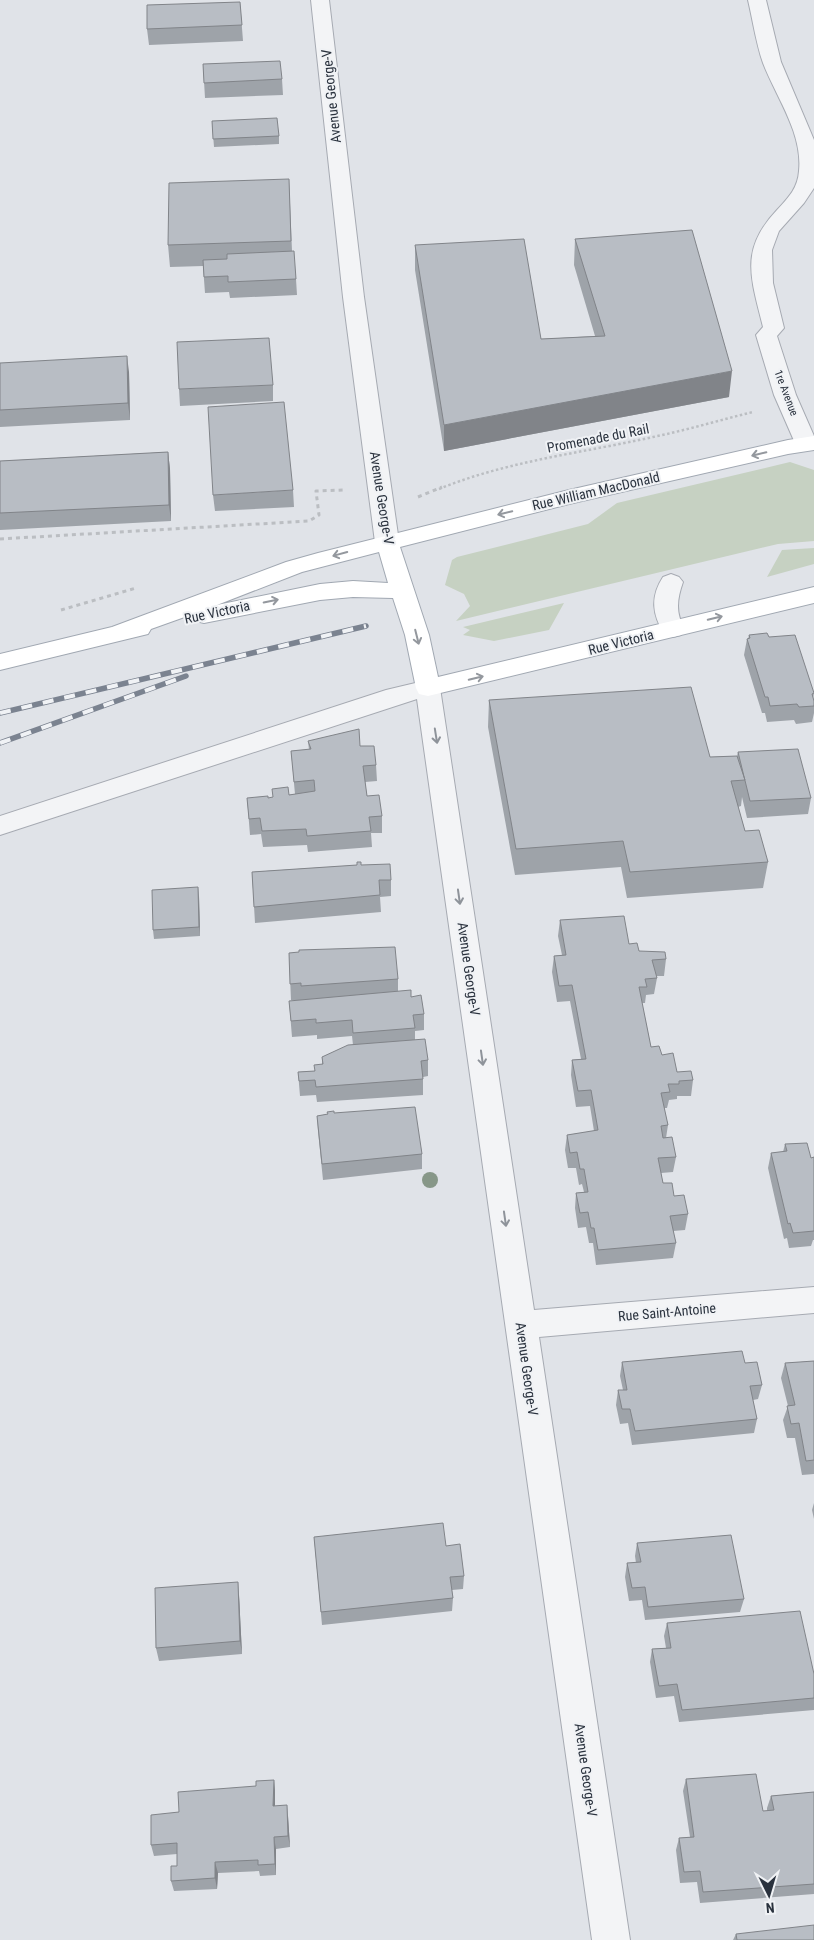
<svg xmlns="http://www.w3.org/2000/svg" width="814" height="1940" font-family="'Roboto Condensed',sans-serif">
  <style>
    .green { fill: #c6d1c2 }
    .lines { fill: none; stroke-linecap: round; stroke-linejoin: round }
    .minor-casing { stroke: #a6aab2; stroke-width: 2 }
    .major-casing { stroke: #a1a8b2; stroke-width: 2 }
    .path-far1 { stroke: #bbbec2; stroke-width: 2.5; stroke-dasharray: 2.5 2.5; stroke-linecap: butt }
    .path { stroke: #bbbec2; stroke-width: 3; stroke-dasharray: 4 4; stroke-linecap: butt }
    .minor { fill: #f3f4f6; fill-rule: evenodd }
    .major { fill: #fff; fill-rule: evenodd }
    .rail-casing { stroke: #7b8390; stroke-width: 5.5 }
    .rail { stroke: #f0f2f5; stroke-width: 4; stroke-dasharray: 11; stroke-linecap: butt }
    .tree { fill: #879788 }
    .wall { fill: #9ea3a9 }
    .shaded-wall { fill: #818489 }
    .building { fill: #b8bdc4; stroke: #818489 }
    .oneway { stroke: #94989e }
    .oneway2 { stroke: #8e939a }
    .labels { text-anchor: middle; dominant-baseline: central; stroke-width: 4; stroke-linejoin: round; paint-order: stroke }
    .far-street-label { font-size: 11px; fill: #2a323e; stroke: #f0f2f5 }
    .street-label { font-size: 14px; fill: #2a323e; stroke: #f0f2f5 }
  </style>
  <rect width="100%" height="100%" fill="#e0e3e8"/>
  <path class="green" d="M790,462L814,470V541L778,544L456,621L470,606L464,594L445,585L452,560L457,557L588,524L617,503Z
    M814,548V564L767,577L782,550Z
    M564,603L549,630L494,641L463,635L470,630L463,627Z"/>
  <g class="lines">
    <g class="minor-casing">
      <path id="minor" d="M311,0H329L364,297L399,542L395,547L387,549L379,547L375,542L343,297Z
        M748,0H766L781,62L814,140V188L804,203L779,231L772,250L773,283L784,328L777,336L796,395L814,436V447L806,450L798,448L795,443L774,395L756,335L763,327C751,278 739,250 777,210C788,198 798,188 799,171C803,133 776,97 763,63C756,43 753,21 748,0Z
        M671,574L679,577L683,582C677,599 675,613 685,629L681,635L673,637L665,635C652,615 650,597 663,577Z
        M428,680L437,682L440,688L534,1310L814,1287V1313L539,1337L630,1940H592L417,699L0,835V816L386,690Z"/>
    </g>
    <g class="major-casing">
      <path id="major" d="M814,436V450L788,454L569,504L400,547L429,635L438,677L814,587V603L428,696L419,694L416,688L405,635L393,598L353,597L320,600L204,623L196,621L193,614L151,629L148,634L0,670V654L112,627L286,562L318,553L569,490L788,440ZM379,552L388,583L353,581L320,584L217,605L302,572Z"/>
    </g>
    <path class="path-far1" d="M439,489C507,461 582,453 653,437C687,430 720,420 753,412"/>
    <path class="path" d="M418,497L442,487
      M0,539L309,521L319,515L316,491L343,490
      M61,610L136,588"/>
    <use href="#minor" class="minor"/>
    <use href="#major" class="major"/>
    <g class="rail-casing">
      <path id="rail" d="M0,713L366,626
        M0,743L186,676"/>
    </g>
    <use href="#rail" class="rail"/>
  </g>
  <circle class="tree" cx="430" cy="1180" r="8"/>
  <path class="wall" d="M240,2L243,41L149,45L147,29Z
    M203,64L282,79L283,95L205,98Z
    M212,121L279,136V144L214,147Z
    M289,179L292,251L296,279L297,295L230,298L229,292L205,293L203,266L170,267L168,245Z
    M575,239L729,397L444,451L415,270V245L541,339L595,336L574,265Z
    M0,363L129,372L130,420L0,427Z
    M273,385V401L180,406L179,389Z
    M168,452L170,469L171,521L0,530V461Z
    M293,490L294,507L215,511L213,495Z
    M749,635L769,637L814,693L813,699L814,701V713L812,722L796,724L794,720L767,722L765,713H762L744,655L747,639H748Z
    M489,700L710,757L737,756L738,752L811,798L808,814L747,818L742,797L741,806L738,807L745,831L768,862L763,888L627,898L621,867L515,875L488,727Z
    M308,741L360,746L376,765L377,781L365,782L367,796L382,816V833H371L372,847L308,852L307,845L263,847L261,834L250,835L247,798H268L295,794L291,751L309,750Z
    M361,865L391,880V896L380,897L381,912L255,923L252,872Z
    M199,896L200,936L154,939L153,930Z
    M560,920L629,944L639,951L666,959L664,976H656L657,978L654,994L646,995L645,1003H642L651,1047L662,1055L677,1072L693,1080L691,1096H677V1099L669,1100L667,1108H664L668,1125L666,1138L676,1157L673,1172L661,1173L663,1183L674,1196L688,1214L685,1230L673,1231L676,1243L673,1258L596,1265L593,1243H589L586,1227L578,1228L575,1208L576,1193L584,1192L582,1184L579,1185L576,1168H568L565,1150L567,1135L594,1131L590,1106L576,1107L571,1075L572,1060L581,1059L570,1001L557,1002L552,972L554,956L562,955L558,936Z
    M289,953L398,979V991L411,997L424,1014V1030L415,1031V1040L428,1060V1076L423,1077V1095L317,1102L316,1095L300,1096L298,1072L314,1071L322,1064V1057L353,1045L352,1036L317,1039V1035L292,1037L289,1001L302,1000H291Z
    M334,1113L422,1154V1169L323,1180L318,1131L317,1116Z
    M785,1144L811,1158L814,1157V1240H813L811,1246L789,1248L787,1238L784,1239L768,1168L771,1153L783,1152Z
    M814,1361V1474L802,1475L795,1438H787L783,1420L788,1406L781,1378L785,1363Z
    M622,1362L745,1363L762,1385L758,1399L753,1400L757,1419L754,1433L632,1445L628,1423L620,1424L616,1405L618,1390H623L620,1376Z
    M814,1503V1519L812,1510Z
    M314,1537L446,1546L464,1576L463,1589L452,1590L453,1598L452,1611L322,1625Z
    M637,1543L744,1599L740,1612L645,1620L642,1600L629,1601L625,1577L627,1563H636L635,1556Z
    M239,1595L242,1654L159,1661L156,1648Z
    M667,1623L814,1674V1710L679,1722L674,1696L656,1698L650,1662L652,1649L666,1648L664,1636Z
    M686,1779L763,1811H767V1808L771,1796L814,1792V1894L700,1903L697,1882L680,1883L676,1850L679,1838L690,1837L683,1791Z
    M274,1780L275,1791V1806L288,1816L290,1847L276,1849V1875L260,1876L259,1871L218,1873L217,1889L174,1891L171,1881L177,1866V1854L154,1856L151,1845L179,1812L256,1786Z
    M736,1934L814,1940H733Z"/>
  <path class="shaded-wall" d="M127,356L129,372L130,420L128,403Z
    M732,371L729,397L444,451V425Z
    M168,452L170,469L171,521L169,505Z
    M198,887L199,896L200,936L199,927Z
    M238,1582L239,1595L242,1654L240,1641Z
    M274,1780L275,1791V1818L273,1806Z
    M287,1805L288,1816L290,1847L288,1836Z
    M274,1837L276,1849V1875L275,1864Z
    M215,1862L218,1873L217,1889L215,1878Z"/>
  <path class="building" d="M240,2L242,25L147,29V5Z
    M280,61L282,79L204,83L203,64Z
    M277,118L279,136L213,139L212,121Z
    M289,179L291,241L168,245L169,183Z
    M692,230L732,371L444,425L415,245L524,239L541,339L605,336L575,239Z
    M294,251L296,279L228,282V276L204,277L203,260L227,259V254Z
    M269,338L273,385L179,389L177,342Z
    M127,356L128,403L0,410V363Z
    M284,402L293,490L213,495L208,407Z
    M168,452L169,505L0,513V461Z
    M767,633L769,637L795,635L814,693L812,694L814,701V706L799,707L797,704L770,706L768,697H765L747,639L750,638L749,635Z
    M691,687L710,757L737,756L745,780L731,781L745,831L759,830L768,862L630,872L623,841L516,849L489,700Z
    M359,729L360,746H374L376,765L363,766L367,796L379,795L382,816L369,817L371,831L307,836L306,829L262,831L260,818L249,819L247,798L268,796V798L273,797L272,789L288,787L289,795L315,791L314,780L294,782L291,751L311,749L308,741Z
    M798,749L811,798L750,801L738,752Z
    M357,862H361V865L390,864L391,880H379L380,895L254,907L252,872L357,865Z
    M198,887L199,927L153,930L152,890Z
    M624,916L629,944L637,943L639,951L665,952L666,959L652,960L657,978L645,979L647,987H639L651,1047L659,1046L662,1055L673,1053L677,1072L691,1071L693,1080L679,1081V1084H668L670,1092L661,1093L668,1125L661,1126L663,1138L672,1137L676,1157L658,1158L663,1183H672L674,1196L684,1195L688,1214L670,1216L676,1243L598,1250L594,1228H591L588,1212L580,1213L576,1193L588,1192L584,1169H580L577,1152L570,1153L567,1135L598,1130L591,1090L578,1091L572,1060L586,1059L572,985L559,986L554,956L566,955L560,920Z
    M395,947L398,979L301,986V983L290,984L289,953L299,952V950Z
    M411,990V997L421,995L424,1014L413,1015L415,1028L353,1033L352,1020L316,1023V1019L291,1021L289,1001Z
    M425,1039L428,1060L421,1061L423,1079L316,1087L315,1080L299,1081L298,1072L315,1071L314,1065L323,1064L322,1057L348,1045Z
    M415,1107L422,1154L322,1164L317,1116L328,1114L327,1112L334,1111V1113Z
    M807,1143L811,1158L814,1157V1231L793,1233L790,1223L788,1224L771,1153L787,1151L785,1144Z
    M742,1351L745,1363L757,1362L762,1385L750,1386L757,1419L635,1431L630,1409H622L618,1390H627L622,1362Z
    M814,1361V1460L806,1461L799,1423L791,1424L787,1406L795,1405L785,1363Z
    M443,1523L446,1546L460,1544L464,1576L450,1577L453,1598L321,1612L314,1537Z
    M731,1535L744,1599L648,1607L645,1587L632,1588L627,1563L641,1562L637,1543Z
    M238,1582L240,1641L156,1648L155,1588Z
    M800,1611L814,1674V1698L682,1710L677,1684L659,1686L652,1649L671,1648L667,1623Z
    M756,1774L763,1811L774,1810L771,1796L814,1792V1884L703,1892L700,1871L684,1872L679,1838L694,1837L686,1779Z
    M274,1780L273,1806L287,1805L288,1836L274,1837L275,1864L258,1865V1860L215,1862V1878L171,1881V1866H177V1843L151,1845V1815L179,1812L178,1792L256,1786V1781Z
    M814,1925V1940H737L736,1934Z"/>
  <defs><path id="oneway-shaft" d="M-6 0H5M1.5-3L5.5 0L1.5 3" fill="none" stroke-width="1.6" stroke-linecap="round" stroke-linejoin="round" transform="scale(1.25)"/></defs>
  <g class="oneway">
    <use href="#oneway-shaft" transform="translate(759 454) rotate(167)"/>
    <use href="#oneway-shaft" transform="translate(505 513) rotate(166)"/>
    <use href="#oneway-shaft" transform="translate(340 554) rotate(165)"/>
    <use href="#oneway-shaft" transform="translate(271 601) rotate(-12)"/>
    <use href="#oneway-shaft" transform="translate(715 618) rotate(-14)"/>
    <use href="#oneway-shaft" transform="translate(417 637) rotate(76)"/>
    <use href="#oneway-shaft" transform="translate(476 678) rotate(-14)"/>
  </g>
  <g class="oneway2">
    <use href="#oneway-shaft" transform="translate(436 736) rotate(81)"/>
    <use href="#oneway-shaft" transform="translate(459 897) rotate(82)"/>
    <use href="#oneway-shaft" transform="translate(482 1058) rotate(82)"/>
    <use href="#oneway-shaft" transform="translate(505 1219) rotate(82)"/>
  </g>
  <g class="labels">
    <g class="far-street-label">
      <text transform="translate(786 393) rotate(69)">1re Avenue</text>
    </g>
    <g class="street-label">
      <text transform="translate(331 96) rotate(-96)">Avenue George-V</text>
      <text transform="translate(598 438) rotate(-11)">Promenade du Rail</text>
      <text transform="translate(596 491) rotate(-13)">Rue William MacDonald</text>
      <text transform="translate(382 498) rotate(81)">Avenue George-V</text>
      <text transform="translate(217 612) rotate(-12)">Rue Victoria</text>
      <text transform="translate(621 642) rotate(-14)">Rue Victoria</text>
      <text transform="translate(469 969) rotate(82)">Avenue George-V</text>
      <text transform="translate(667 1312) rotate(-5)">Rue Saint-Antoine</text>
      <text transform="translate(527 1369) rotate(82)">Avenue George-V</text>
      <text transform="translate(586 1770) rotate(82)">Avenue George-V</text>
    </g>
  </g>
  <g transform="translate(769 1895) rotate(175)" stroke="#f0f2f5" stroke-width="4" paint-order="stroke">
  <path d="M0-4L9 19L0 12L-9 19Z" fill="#2a323e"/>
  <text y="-8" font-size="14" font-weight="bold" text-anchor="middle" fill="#2a323e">N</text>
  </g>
</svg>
